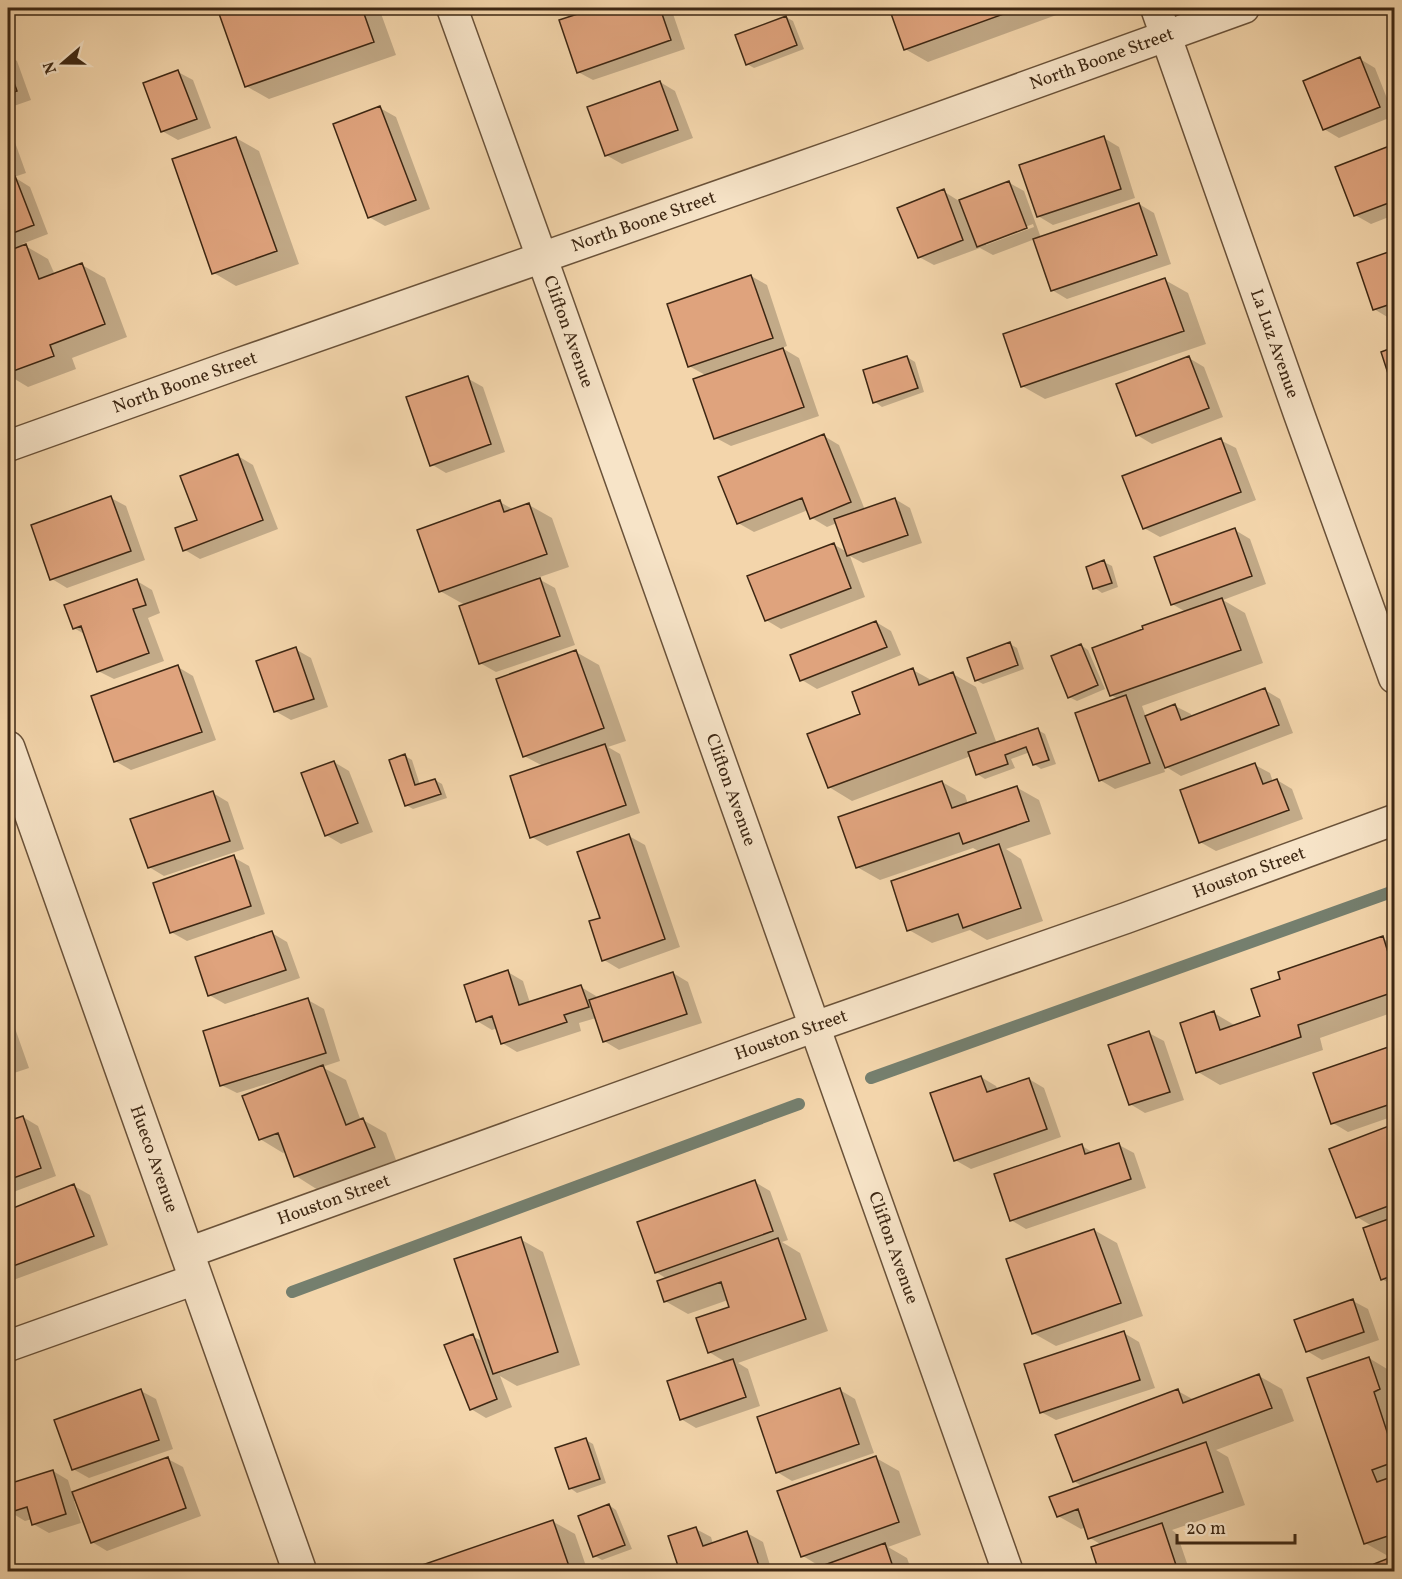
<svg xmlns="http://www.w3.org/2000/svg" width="1402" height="1579" font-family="Vollkorn,serif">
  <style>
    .shadow { fill: #0003; fill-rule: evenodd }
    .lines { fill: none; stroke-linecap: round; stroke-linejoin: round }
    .stream { stroke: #757f6e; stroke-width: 12 }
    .building { fill: #dfa37d; stroke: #3d2713; stroke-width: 1.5 }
    .minor-casing { stroke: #6a5239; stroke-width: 33 }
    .tertiary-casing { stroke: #6a5239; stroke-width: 36 }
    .minor { stroke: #f7e4c8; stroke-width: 30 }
    .tertiary { stroke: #f7e4c8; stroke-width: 33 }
    .labels { text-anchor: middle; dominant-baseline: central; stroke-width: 4.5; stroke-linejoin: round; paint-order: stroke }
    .street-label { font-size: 18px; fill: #3d2713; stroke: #f7e4c8 }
  </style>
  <rect width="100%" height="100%" fill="#f3d5ab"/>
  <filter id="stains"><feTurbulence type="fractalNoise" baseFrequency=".00333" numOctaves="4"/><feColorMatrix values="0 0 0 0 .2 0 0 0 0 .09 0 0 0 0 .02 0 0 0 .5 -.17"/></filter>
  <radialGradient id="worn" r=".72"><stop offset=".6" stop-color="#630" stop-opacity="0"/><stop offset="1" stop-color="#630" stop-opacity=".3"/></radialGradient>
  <path class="shadow" d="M219,8H379L396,55L269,99L246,86Z
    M600,8H671L685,49L593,80L578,72L561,21Z
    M890,8H1069L1070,10L928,62L905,49Z
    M786,17L793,21L804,49L754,68L747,64Z
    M8,55L17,61L31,100L8,108Z
    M1360,59L1375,68L1394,116L1339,138L1324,129Z
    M178,72L193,80L211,128L178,140L162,131Z
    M660,82L675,91L693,138L622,164L606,155Z
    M380,108L396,117L430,209L385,226L369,217Z
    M8,123L26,173L14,177L30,187L48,234L22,244L48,259L55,275L82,265L105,278L127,337L72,358L76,369L28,387L8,375Z
    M236,138L259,151L299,264L236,286L214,273Z
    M1104,138L1119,147L1135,198L1053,225L1038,216Z
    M1392,147L1394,148V215L1371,224L1355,215Z
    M1008,182L1024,191L1041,238L1139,204L1154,213L1171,264L1067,299L1052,290L1035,239L993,255L980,248L934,265L919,257L943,191L959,201ZM1033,224L1034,227L986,245V242Z
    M1394,252V321L1374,309L1358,264Z
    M751,276L767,285L787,346L782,348L799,358L819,416L731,446L716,438L707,376L689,366Z
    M1165,280L1188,293L1206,344L1045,399L1022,386Z
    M1394,349V387L1383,353Z
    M907,357L915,362L924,392L882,407L875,402Z
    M1189,358L1204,367L1223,417L1152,444L1137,435Z
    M467,378L483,387L505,452L446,473L431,464Z
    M824,436L839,445L865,510L895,499L910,508L922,543L863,563L850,556L865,597L781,629L766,620L833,544L847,552L837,523L827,527L812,518L808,510L754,532L738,523Z
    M1220,440L1236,448L1256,500L1160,537L1144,528Z
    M238,456L253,465L278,529L200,559L185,550L199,521Z
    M111,498L126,506L145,560L67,588L52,579Z
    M500,502L514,510L529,505L552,518L569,567L537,578L555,588L575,645L496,672L480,663L465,605L440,591Z
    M1235,530L1250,539L1266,584L1223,600L1245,613L1263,663L1142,706L1146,717L1175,706L1191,714L1192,718L1265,690L1280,699L1293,733L1181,776L1163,765L1165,772L1115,789L1100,780L1118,699L1111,695L1186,612L1172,604Z
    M1104,562L1112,566L1118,587L1102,593L1095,588Z
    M137,581L152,590L160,613L148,618L164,661L114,679L98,671L86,635L74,628Z
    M876,622L891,631L901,655L817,689L802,680Z
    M1010,644L1017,648L1024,669L983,684L976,680Z
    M1081,645L1088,650L1105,689L1077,701L1069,697Z
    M295,649L311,658L328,707L291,720L275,711Z
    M576,652L599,665L626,741L608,747L620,754L640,813L547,846L532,837L543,766L524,756Z
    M178,667L193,676L216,740L131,770L115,761Z
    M913,670L933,681L953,674L976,687L997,744L1038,730L1045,734L1056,764L1041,769L1034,764L1030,752L1011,759L1015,768L985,779L977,774L971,756L852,801L829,787L862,715Z
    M405,756L412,760L420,785L435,780L442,784L447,798L413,809L406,805Z
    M334,762L349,771L373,832L341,844L326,835Z
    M1255,765L1270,773L1273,782L1277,780L1292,789L1303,819L1216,851L1200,842Z
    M942,782L965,795L968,804L1016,787L1039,800L1051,834L1006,849L1021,859L1043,921L987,940L970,930L932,943L909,930L980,852L973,848L880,880L857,867Z
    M213,793L228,802L244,849L164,876L149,867Z
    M629,836L645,845L680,947L619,969L604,960L602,919Z
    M233,857L249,866L265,914L187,941L171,932Z
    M272,933L287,942L300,978L225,1004L209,995Z
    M1382,938L1394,945V1012L1320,1038L1323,1050L1220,1085L1198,1072L1214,1013L1236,1026L1262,1017Z
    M508,972L523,981L530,1003L581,987L596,996L598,999L673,973L688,982L702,1023L619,1050L604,1041L596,1018L579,1023L581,1031L517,1052L502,1043L497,1028L492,1030L477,1021Z
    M308,1000L324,1009L340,1061L322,1067L346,1080L361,1121L363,1120L386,1133L396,1160L318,1190L296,1176L286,1151L283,1153L260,1139L291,1079L290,1077L237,1093L221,1085Z
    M8,1015L11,1017L29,1068L8,1075Z
    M1149,1033L1164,1041L1184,1100L1145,1113L1130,1104Z
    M1394,1047V1116L1348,1132L1333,1123L1315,1074Z
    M981,1077L996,1086L998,1090L1029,1079L1044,1088L1061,1137L971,1169L955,1160Z
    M8,1105L14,1121L23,1117L38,1126L56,1176L8,1194Z
    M1394,1126V1286L1382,1279L1372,1226L1357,1217L1331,1150Z
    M1119,1145L1134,1153L1146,1188L1026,1229L1011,1220L1082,1146L1094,1153Z
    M755,1182L770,1191L788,1240L782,1242L800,1253L828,1331L738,1363L748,1369L760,1406L696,1428L681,1419L727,1363L709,1352L731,1308L728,1300L688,1314L665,1301L667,1279L656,1272Z
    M74,1186L90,1195L108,1245L8,1282V1211Z
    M1094,1230L1117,1243L1143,1316L1056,1346L1033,1333Z
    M520,1239L543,1252L580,1365L517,1386L500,1376L512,1407L486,1418L471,1409L472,1336L484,1342Z
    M1353,1301L1368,1309L1379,1340L1322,1360L1307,1351Z
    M1124,1333L1139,1342L1155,1388L1056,1420L1041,1412Z
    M1369,1358L1392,1372L1394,1379V1554L1388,1556L1365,1543Z
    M1259,1376L1282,1389L1294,1421L1216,1450L1228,1457L1245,1505L1172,1530L1177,1534L1190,1572H1101L1102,1545L1090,1538L1086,1527L1081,1529L1058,1516L1083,1487L1074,1481L1178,1391L1194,1400Z
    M840,1390L855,1399L874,1453L792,1481L777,1472Z
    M141,1391L156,1399L173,1449L89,1478L73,1469Z
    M586,1440L593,1444L606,1483L577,1493L570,1488Z
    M876,1458L899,1471L921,1535L888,1547L907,1558L912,1572H809L821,1567L803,1556Z
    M168,1459L183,1467L201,1516L107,1551L92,1542L77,1501H74L81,1523L49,1533L33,1524L32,1519L25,1521L10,1512L8,1505V1485L53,1471L68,1480L72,1493Z
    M609,1505L616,1510L632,1549L602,1560L595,1556Z
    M552,1521L575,1534L588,1572H407Z
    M696,1529L711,1537L713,1544L747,1533L763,1542L772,1572H682Z"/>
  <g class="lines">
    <path class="stream" d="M871,1078L1394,891
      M292,1292L799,1104"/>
  </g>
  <path class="building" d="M217,8H362L374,42L245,87Z
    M596,8H660L671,40L577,73L559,20Z
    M889,8H1020L904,50Z
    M786,16L797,45L746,65L735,35Z
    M1360,57L1380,107L1323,130L1303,81Z
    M8,66L17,91L8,94Z
    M178,70L197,119L161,132L143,83Z
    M660,81L678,130L605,156L587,107Z
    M380,106L416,200L368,218L333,124Z
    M1104,136L1121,189L1037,217L1019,165Z
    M236,137L277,251L212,274L172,159Z
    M1392,145L1394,151V201L1354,216L1335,167Z
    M15,176L34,225L8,235V179Z
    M1009,181L1027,228L977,247L959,200Z
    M944,189L963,240L918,258L897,208Z
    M1139,203L1157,255L1051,291L1033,239Z
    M26,244L39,279L82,263L105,324L50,345L54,356L8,373V251Z
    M1394,250V303L1373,310L1357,263Z
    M751,275L773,338L688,367L667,304Z
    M1165,278L1184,331L1021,387L1003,334Z
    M1394,347V392L1381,352Z
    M783,348L804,407L714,439L693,379Z
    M907,356L918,388L873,403L863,370Z
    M1189,356L1209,408L1136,436L1116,384Z
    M468,376L491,444L430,466L406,397Z
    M824,434L851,502L810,519L802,498L737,524L718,477Z
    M1221,438L1241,492L1143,529L1122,476Z
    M238,454L263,520L183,551L175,528L197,520L180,476Z
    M111,496L131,551L50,580L31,525Z
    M895,498L908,535L847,556L834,519Z
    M500,500L504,512L529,503L547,554L439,592L417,530Z
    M1235,528L1252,576L1171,605L1154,557Z
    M834,543L851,588L765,621L747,576Z
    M1104,560L1112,583L1093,589L1086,567Z
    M540,578L560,636L479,664L459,606Z
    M137,579L146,605L133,609L149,653L97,672L81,626L73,629L64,605Z
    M1222,598L1241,650L1110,696L1092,648L1143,629L1142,626Z
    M876,621L887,647L800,681L790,655Z
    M1010,642L1018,665L975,681L967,658Z
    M1081,644L1098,685L1068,698L1051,656Z
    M296,647L314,699L274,712L256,661Z
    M576,650L604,728L523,757L496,679Z
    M178,665L202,732L114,762L91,696Z
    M913,668L919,685L953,672L976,733L828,788L807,734L860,714L852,692Z
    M1265,688L1279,725L1165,768L1145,716L1175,704L1181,720Z
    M1126,695L1150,763L1099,781L1075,713Z
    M1038,728L1049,760L1033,765L1026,747L1005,755L1008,764L976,775L968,752Z
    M605,744L626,805L530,838L510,776Z
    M405,754L415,785L435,779L441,794L405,806L389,760Z
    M334,761L358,823L325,836L301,773Z
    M1255,763L1263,784L1277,779L1289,810L1199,843L1180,790Z
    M942,781L952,808L1017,786L1029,821L963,844L959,833L856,868L838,817Z
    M213,791L230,841L148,868L130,819Z
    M629,834L665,939L602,961L589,921L600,918L577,852Z
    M999,844L1021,908L963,928L958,914L907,931L891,881Z
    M234,855L251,906L170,933L153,883Z
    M272,931L286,970L208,996L195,957Z
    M1383,936L1394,972V992L1298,1025L1301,1037L1196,1073L1180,1023L1214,1011L1220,1030L1260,1016L1251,989L1280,979L1278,972Z
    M508,970L519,1005L581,985L589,1007L564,1015L567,1022L501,1044L492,1016L476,1022L464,985Z
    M673,972L687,1014L603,1042L589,1000Z
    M308,998L326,1053L220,1086L203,1031Z
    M1149,1031L1170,1092L1129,1105L1108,1045Z
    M8,1040L14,1059L8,1061Z
    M1394,1045V1103L1331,1124L1313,1073Z
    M323,1065L346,1125L363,1118L375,1147L294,1177L278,1133L259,1140L242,1096Z
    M981,1076L987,1092L1029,1078L1047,1129L954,1161L930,1093Z
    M23,1116L41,1168L8,1180V1121Z
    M1394,1124V1204L1356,1218L1329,1149Z
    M1119,1143L1131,1179L1010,1221L994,1174L1082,1144L1085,1154Z
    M755,1180L773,1231L655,1273L637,1222Z
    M74,1184L94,1236L8,1268V1210Z
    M1394,1217V1275L1381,1280L1363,1228Z
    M1094,1229L1121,1303L1032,1334L1006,1259Z
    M521,1237L558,1352L493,1374L454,1259Z
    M778,1238L806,1319L708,1353L696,1318L729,1307L721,1282L664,1302L657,1281Z
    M1353,1299L1364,1332L1306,1352L1294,1320Z
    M1124,1331L1140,1380L1040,1413L1024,1364Z
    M473,1334L497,1399L470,1410L444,1345Z
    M1369,1357L1380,1389L1374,1392L1394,1453V1462L1372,1470L1377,1482L1394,1476V1534L1364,1544L1307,1378Z
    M733,1359L746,1397L680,1420L667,1381Z
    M1259,1374L1272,1408L1073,1482L1055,1435L1178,1389L1183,1403Z
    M840,1388L859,1444L776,1473L757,1417Z
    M141,1389L159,1440L72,1470L54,1420Z
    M586,1438L600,1479L569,1489L555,1448Z
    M1206,1442L1223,1492L1088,1539L1078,1509L1057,1517L1049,1497Z
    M876,1456L899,1522L801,1557L777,1491Z
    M168,1457L186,1508L91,1543L72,1492Z
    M53,1470L66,1514L32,1525L27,1507L8,1513V1484Z
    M609,1504L625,1545L593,1557L578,1516Z
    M553,1520L571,1572H402Z
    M1162,1523L1178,1571L1099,1572L1091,1547Z
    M696,1527L703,1546L747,1531L761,1572H680L668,1536Z
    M885,1543L894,1570L890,1572H805Z
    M1394,1556V1572H1376L1374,1564Z"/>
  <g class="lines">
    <g class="minor-casing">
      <g id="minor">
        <path id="s1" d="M452,8L542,258L1008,1572"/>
        <path id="s2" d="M1156,8L1299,414L1394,678"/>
        <path id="s3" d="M8,446L232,366L855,148L1244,8"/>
        <path id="s4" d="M187,1253L814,1027L1126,918L1394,820"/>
        <path d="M8,1346L196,1279"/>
      </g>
    </g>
    <g class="tertiary-casing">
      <g id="tertiary">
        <path id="s5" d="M8,748L300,1572"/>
      </g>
    </g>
    <use href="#minor" class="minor"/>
    <use href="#tertiary" class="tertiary"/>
  </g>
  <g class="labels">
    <g class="street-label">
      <text stroke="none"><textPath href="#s3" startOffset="1160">North Boone Street</textPath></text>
      <text stroke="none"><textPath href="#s3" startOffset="674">North Boone Street</textPath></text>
      <text stroke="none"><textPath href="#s1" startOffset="344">Clifton Avenue</textPath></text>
      <text stroke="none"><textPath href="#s2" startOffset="356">La Luz Avenue</textPath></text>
      <text stroke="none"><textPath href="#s3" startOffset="188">North Boone Street</textPath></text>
      <text stroke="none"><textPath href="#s1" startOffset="830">Clifton Avenue</textPath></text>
      <text stroke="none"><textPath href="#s4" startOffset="1128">Houston Street</textPath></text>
      <text stroke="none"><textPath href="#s4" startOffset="642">Houston Street</textPath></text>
      <text stroke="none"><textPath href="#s5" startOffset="436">Hueco Avenue</textPath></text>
      <text stroke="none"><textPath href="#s4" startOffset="156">Houston Street</textPath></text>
      <text stroke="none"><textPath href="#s1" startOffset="1316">Clifton Avenue</textPath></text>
    </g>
  </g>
  <rect width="1402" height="1579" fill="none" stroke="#f3d5ab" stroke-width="30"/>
  <rect x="9" y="9" width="1384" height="1561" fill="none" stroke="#3d2713" stroke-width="3"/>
  <rect x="15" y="15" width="1372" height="1549" fill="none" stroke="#3d2713" stroke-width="1.5"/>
  <g transform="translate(63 63) rotate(250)" stroke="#f7e4c8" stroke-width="4.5" paint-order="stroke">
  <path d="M0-4.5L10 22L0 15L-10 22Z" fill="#3d2713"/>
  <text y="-9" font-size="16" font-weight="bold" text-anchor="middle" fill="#3d2713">N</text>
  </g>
  <path d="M1177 1534v9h118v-9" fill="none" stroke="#3d2713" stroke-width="3"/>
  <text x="1186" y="1534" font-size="18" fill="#3d2713" stroke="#f7e4c8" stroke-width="4.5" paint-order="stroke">20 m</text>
  <rect width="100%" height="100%" filter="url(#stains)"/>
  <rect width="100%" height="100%" fill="url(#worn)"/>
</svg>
